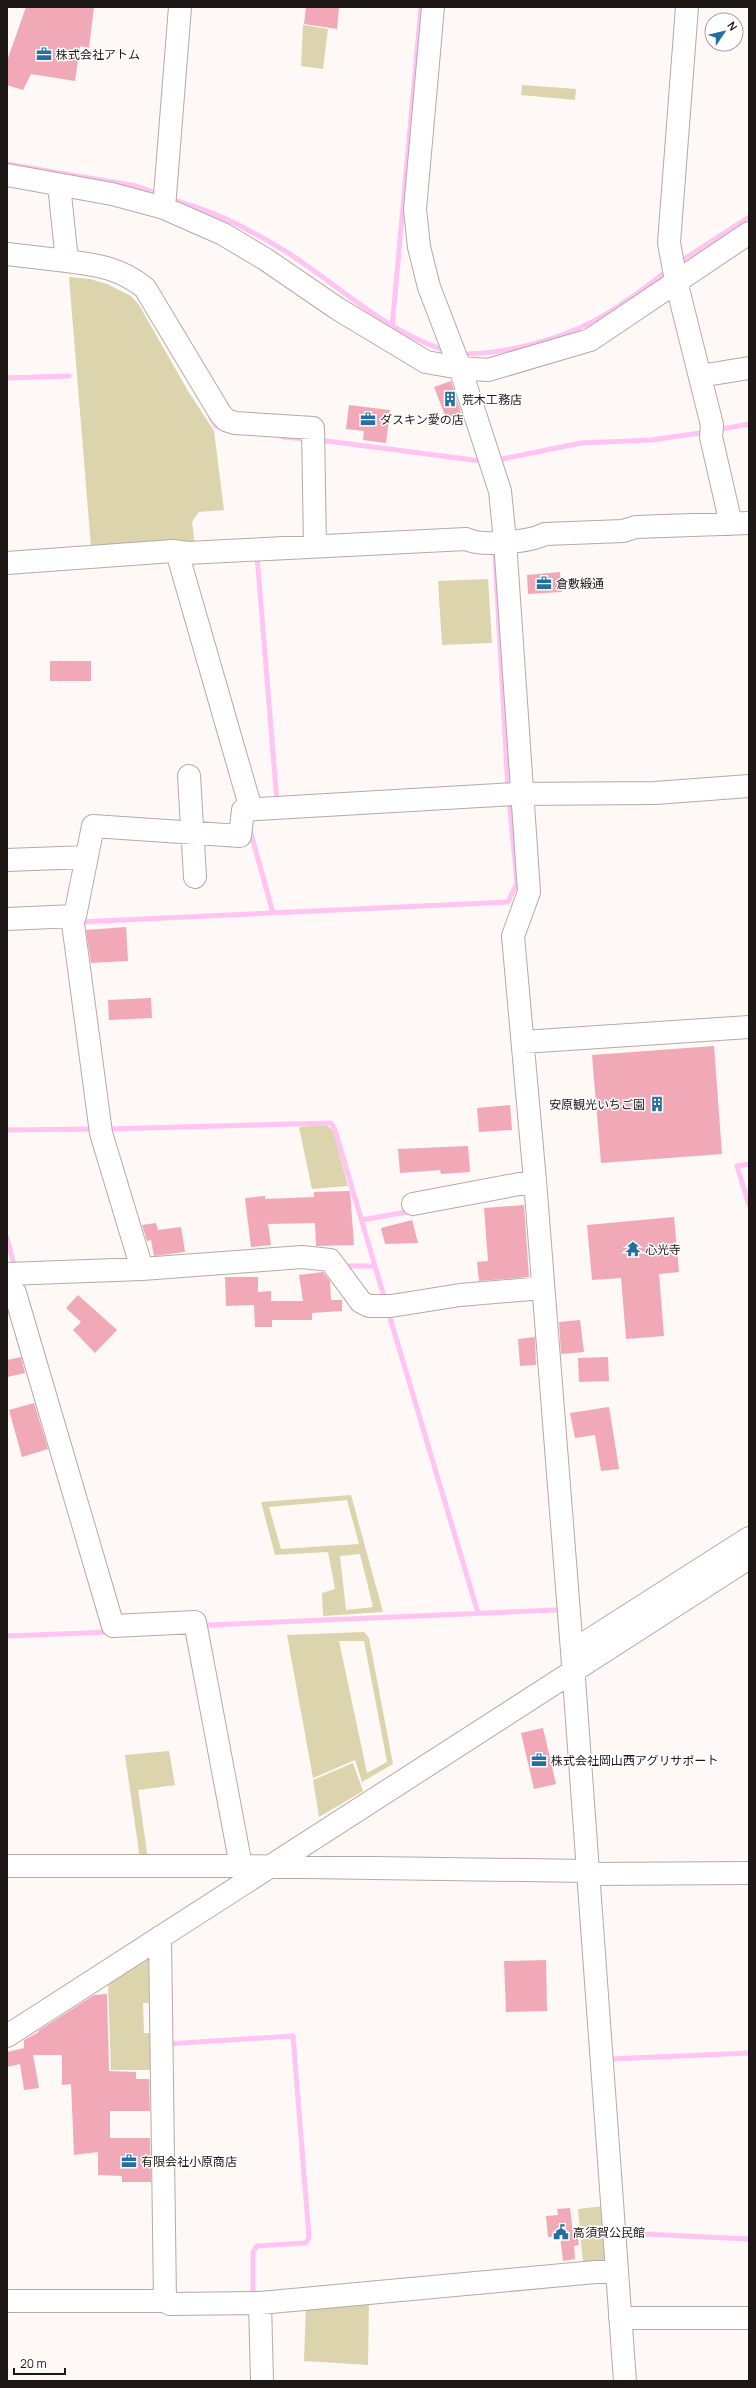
<svg xmlns="http://www.w3.org/2000/svg" width="756" height="2388" font-family="Manrope,'Noto Sans JP',sans-serif">
  <style>
    .green { fill: #dcd4ac; fill-rule: evenodd }
    .lines { fill: none; stroke-linecap: round; stroke-linejoin: round }
    .stream { stroke: #ffc4f1; stroke-width: 5 }
    .building { fill: #f1a8b7 }
    .minor-casing { stroke: #b8a9a5; stroke-width: 24 }
    .minor { stroke: #fff; stroke-width: 22 }
    .labels { text-anchor: middle; dominant-baseline: central; stroke-width: 3; stroke-linejoin: round; paint-order: stroke }
    .poi-label { font-size: 12px; fill: #1d1716; stroke: #fff; text-anchor: start }
  </style>
  <rect width="100%" height="100%" fill="#fef8f6"/>
  <path class="green" d="M303,25L328,29L323,69L301,66Z
    M522,85L576,89L575,100L521,95Z
    M69,277L90,279L107,284L131,296L139,305L188,391L214,431L224,510L199,512L192,522L195,546L91,547Z
    M488,579L492,643L442,645L438,581Z
    M326,1125L333,1130L348,1186L312,1189L299,1127Z
    M351,1495L383,1612L323,1616L322,1593L335,1589L328,1552L275,1555L261,1502ZM347,1500L359,1544L281,1549L269,1507ZM360,1554L373,1607L346,1610L340,1556Z
    M364,1632L369,1638L393,1764L362,1782L355,1760L313,1778L287,1635ZM339,1641H364L387,1762L367,1773Z
    M169,1751L175,1785L138,1790L148,1859H140L125,1755Z
    M353,1763L363,1791L319,1817L313,1780Z
    M152,1952L153,2003H143L144,2033H154L155,2070H111L108,1983Z
    M604,2206L609,2261L583,2263L578,2209Z
    M369,2299L368,2365L304,2361L306,2305Z"/>
  <g class="lines">
    <path class="stream" d="M7,164L136,186L160,194
      M169,198C178,202 187,204 195,207C227,217 257,234 285,251C339,285 379,327 441,349
      M678,263L749,217
      M392,328L421,7
      M464,354C503,354 555,341 590,323C618,309 643,289 668,270
      M7,378L69,376
      M211,418L216,426L228,431
      M717,430L749,424
      M283,437L307,439
      M319,440L481,461
      M497,460L581,443L651,440L707,432
      M495,555L508,789
      M257,556L277,802
      M250,830L273,913
      M78,922L508,902L517,883L509,799
      M105,1129L331,1123L335,1130L385,1300
      M7,1130L95,1129
      M749,1164L737,1166L749,1205
      M362,1220L412,1211
      M7,1238L14,1265
      M342,1266H375
      M388,1311L478,1613
      M201,1628L209,1625L557,1610
      M7,1636L111,1632
      M167,2044L293,2036L309,2237L306,2243L257,2246L253,2252V2297
      M610,2059L749,2053
      M623,2233L749,2239"/>
  </g>
  <path class="building" d="M26,7H94L89,48L80,46L75,81L31,74L23,90L7,85V61Z
    M306,7H339L337,29L304,24Z
    M451,381L461,413L446,418L434,387Z
    M349,405L390,410L386,443L363,440L364,431L346,429Z
    M560,572L562,592L528,594L527,575Z
    M50,661H91V681H50Z
    M126,927L128,961L91,963L86,930Z
    M151,998L152,1018L109,1020L108,1000Z
    M714,1046L722,1154L601,1163L592,1055Z
    M510,1105L512,1130L479,1132L477,1108Z
    M468,1146L470,1172L441,1174L440,1170L400,1173L398,1149Z
    M350,1191L354,1245L316,1246L315,1223L268,1224L271,1245L251,1247L245,1198L265,1196V1199L314,1197V1192Z
    M524,1205L529,1277L479,1281L477,1262L488,1261L484,1208Z
    M674,1217L679,1272L659,1274L664,1336L626,1339L621,1278L592,1280L587,1225Z
    M412,1220L418,1243L385,1244L381,1228Z
    M156,1223L158,1230L181,1227L185,1252L154,1256L151,1240L147,1241L142,1225Z
    M323,1272L330,1281L331,1300H342V1311L312,1313V1320H272V1327H255L254,1305L226,1306L225,1277H258V1292L271,1291V1301H303L299,1275Z
    M78,1295L117,1330L95,1353L73,1330L81,1322L66,1308Z
    M580,1320L584,1352L561,1354L559,1322Z
    M535,1337L536,1365L520,1366L518,1339Z
    M21,1357L25,1373L7,1377V1360Z
    M608,1357L609,1381L579,1382L578,1358Z
    M34,1403L48,1449L22,1457L9,1410Z
    M609,1407L619,1469L601,1471L595,1435L575,1438L570,1413Z
    M543,1728L556,1784L534,1789L521,1733Z
    M546,1960L547,2011L506,2012L504,1961Z
    M107,1994L109,2071L136,2072V2079H149L150,2111H110V2138H150L151,2182H122V2176L98,2175V2152L74,2155L71,2084L62,2085V2055H33L39,2088L24,2090L20,2064L7,2067V2052L24,2048V2040L39,2032L38,2031L94,1995Z
    M570,2208L573,2233L577,2232L579,2245L574,2246L575,2259L563,2261L560,2236L548,2237L546,2216L558,2215L557,2209Z"/>
  <g class="lines">
    <g class="minor-casing">
      <path id="minor" d="M433,7L415,209L419,247L429,287L460,368L500,491L505,541L529,892L513,936L535,1181L572,1651L625,2381
        M687,7L669,243L676,281L712,425L711,437L731,524
        M7,175L112,194L164,208L223,234L265,259L338,309L426,362L460,368L488,370L590,340L749,233
        M59,185L67,261C98,265 120,268 145,288L220,413L226,420L235,423L313,428L315,546
        M164,208L180,7
        M7,254L67,261
        M700,376L749,368
        M177,552L251,809
        M7,563L173,551L187,553L466,539C482,547 529,542 545,534L623,531L636,527L749,523
        M189,776L195,877
        M7,860L87,857
        M72,916L101,1133L142,1269
        M7,919L75,916L93,826L240,836L243,810L514,794L655,793L749,786
        M523,1042L749,1027
        M413,1204L535,1181
        M7,1274L11,1289L15,1293L113,1626L195,1622L241,1866
        M7,1274L142,1269L302,1257L330,1260L361,1302L369,1306H391L460,1295L543,1288
        M572,1651L749,1538
        M7,1866H241L587,1871
        M587,1874L749,1873
        M160,1937L165,2301
        M7,2036L749,1558
        M7,2301H165L170,2304L260,2303L617,2270
        M260,2303L262,2381
        M620,2318H749"/>
    </g>
    <use href="#minor" class="minor"/>
  </g>
  <defs>
    <g id="office-bare" transform="scale(1.2)"><path d="M-6-3h4V-5.5h4V-3h4V5H-6ZM-1-4.5V-3h2v-1.5ZM-6 0V1H6V0Z" fill="#246fa2" stroke="#fff" stroke-width="2.5" paint-order="stroke"/></g>
    <g id="building-bare" transform="scale(1.2)"><path d="M-4-6H4V6H1V3H-1V6H-4ZM-2.5-4.3h1.7v1.8h-1.7ZM.8-4.3h1.7v1.8H.8ZM-2.5-1h1.7V.8h-1.7ZM.8-1h1.7V.8H.8Z" fill="#246fa2" stroke="#fff" stroke-width="2.5" paint-order="stroke"/></g>
    <g id="temple-bare" transform="scale(1.2)"><path d="M0-6L5-2H3V0L6.5 2.5H4V6H1.5V3h-3V6H-4V2.5H-6.5L-3 0V-2H-5Z" fill="#246fa2" stroke="#fff" stroke-width="2.5" paint-order="stroke"/></g>
    <g id="civic-bare" transform="scale(1.2)"><path d="M-.6-6.5H3V-4.5H.6V-3L4-1V1h2V6H-6V1h2V-1L-.6-3ZM-1.2 2.5V6h2.4V2.5Z" fill="#246fa2" stroke="#fff" stroke-width="2.5" paint-order="stroke"/></g>
  </defs>
  <g fill-rule="evenodd">
    <use href="#office-bare" x="44" y="54"/>
    <use href="#building-bare" x="450" y="399"/>
    <use href="#office-bare" x="368" y="419"/>
    <use href="#office-bare" x="544" y="583"/>
    <use href="#building-bare" x="657" y="1104"/>
    <use href="#temple-bare" x="633" y="1249"/>
    <use href="#office-bare" x="539" y="1760"/>
    <use href="#office-bare" x="129" y="2161"/>
    <use href="#civic-bare" x="561" y="2232"/>
  </g>
  <g class="labels">
    <g class="poi-label">
      <text x="56" y="54">株式会社アトム</text>
      <text x="462" y="399">荒木工務店</text>
      <text x="380" y="419">ダスキン愛の店</text>
      <text x="556" y="583">倉敷緞通</text>
      <text x="645" y="1104" text-anchor="end">安原観光いちご園</text>
      <text x="645" y="1249">心光寺</text>
      <text x="551" y="1760">株式会社岡山西アグリサポート</text>
      <text x="141" y="2161">有限会社小原商店</text>
      <text x="573" y="2232">高須賀公民館</text>
    </g>
  </g>
  <rect width="756" height="2388" fill="none" stroke="#1d1716" stroke-width="16"/>
  <g transform="translate(724 32) rotate(55)"><circle r="19" fill="#ffffff" stroke="#a5a2a2"/>
  <path d="M0-3L7 15L0 10L-7 15Z" fill="#246fa2"/>
  <text y="-6" font-size="11" font-weight="bold" text-anchor="middle" fill="#1d1716">N</text>
  </g>
  <path d="M14 2368v6h51v-6" fill="none" stroke="#1d1716" stroke-width="2"/>
  <text x="20" y="2368" font-size="12" fill="#1d1716" stroke="#ffffff" stroke-width="3" paint-order="stroke">20 m</text>
</svg>
